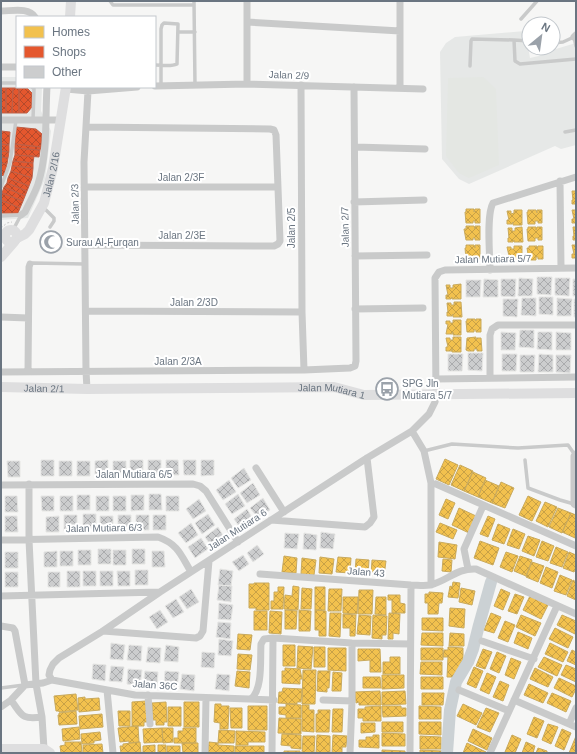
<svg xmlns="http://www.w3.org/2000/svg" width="577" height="754" font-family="Helvetica,sans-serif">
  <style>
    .built { fill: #e6e8e7 }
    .garden { fill: #e4e7e3 }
    .homes { fill: url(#homes-cross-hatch); stroke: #c9aa5d }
    .shops { fill: url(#shops-cross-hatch); stroke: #bf6047 }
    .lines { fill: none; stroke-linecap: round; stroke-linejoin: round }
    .river { stroke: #cbd1d4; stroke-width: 12 }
    .building { fill: url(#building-cross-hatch); stroke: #e6e6e4 }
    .path { stroke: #c7c7c8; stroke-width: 1; stroke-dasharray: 2 2; stroke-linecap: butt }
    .lane { stroke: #c9caca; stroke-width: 3.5 }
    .street { stroke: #c9caca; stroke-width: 7 }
    .secondary { stroke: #dededf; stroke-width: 10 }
    .labels { text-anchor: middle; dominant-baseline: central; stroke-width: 4; stroke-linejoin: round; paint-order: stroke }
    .street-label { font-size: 10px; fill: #6a7581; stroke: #fff }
    .poi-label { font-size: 10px; fill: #6a7581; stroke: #fff; text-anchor: start }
  </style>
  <defs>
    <pattern id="homes-cross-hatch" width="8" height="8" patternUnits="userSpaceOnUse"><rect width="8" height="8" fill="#f2c14e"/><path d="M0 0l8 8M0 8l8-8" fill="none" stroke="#c8a146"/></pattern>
    <pattern id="shops-cross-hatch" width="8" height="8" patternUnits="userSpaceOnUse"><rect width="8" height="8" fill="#e4572e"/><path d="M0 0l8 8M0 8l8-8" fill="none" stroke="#b34a2c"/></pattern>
    <pattern id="building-cross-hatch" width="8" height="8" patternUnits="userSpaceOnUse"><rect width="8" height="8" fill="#cccdce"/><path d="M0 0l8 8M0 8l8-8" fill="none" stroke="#aaabad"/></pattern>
  </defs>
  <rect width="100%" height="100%" fill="#f6f6f5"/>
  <path class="built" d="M525,31L530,58L543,55L549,51L576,43V145L561,149L555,146L469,184L459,179L442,159L440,52L446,43L455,37Z
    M1,77H17V87H42L41,111L51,131L45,179L28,218L1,220Z"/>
  <path class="garden" d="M483,77L496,89L499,165L469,178L459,173L446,156L448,78Z"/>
  <path class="homes" d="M572,191H576V204H572V200H573Z
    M466,209H474V212L475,209H480V223H475V221H473V223H466L465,212H466Z
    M514,210H522V225H513V222L512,224H507V220H509L507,211H511V214L514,213Z
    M528,210H536L537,213V210H542V223H538V221H535V224H528L527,212H528Z
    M572,210H576V223H572V219H574Z
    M466,226H474L475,229V226H480V240H475V238H473V240H466L464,229H466Z
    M522,227L523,242H514V240L513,242H508V238H509L508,228H512V231H515V228Z
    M528,227H536V230L537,227H542V240H538V238H535V241H528L527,229H528Z
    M573,227H576V240H573V236H574Z
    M466,245H474L475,248V245H480V259H476V257H473V259H466L465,248H466Z
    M572,245H576V258H572V254H574Z
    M514,246H522V260L514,261L513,258V260H507V256H509L507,247H511V249H514Z
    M529,246H537V249L538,246H543V259H538V257H536V260H529L527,248H529Z
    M461,284V299H452V297L451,299H446V295H448L446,285H450V288H453V285Z
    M454,302H461L462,317H453V314L452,316H447V312H448L447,303H451V305H454Z
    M467,319H475L476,321V319H481V332H476V330H474V332H467L466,321H467Z
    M453,320H461V335H453V332L452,334H446L448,324H446V321H450V323H453Z
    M453,337H461V352H452V349V351H446V347H448L446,338H450V340H453Z
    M476,337V340L477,338H481L482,351H477V349H474V351H468L466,350L467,338Z
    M445,459L458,465L449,485L436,479Z
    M460,465L473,471L464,491L451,485Z
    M473,472L486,478L478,497L464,491Z
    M485,480L499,486L492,503L478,497Z
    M501,482L514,488L505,508L492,503Z
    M528,496L541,502L532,521L519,515Z
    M446,499L455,503L448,519L439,515Z
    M545,502L557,507L548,527L536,521Z
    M459,508L476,516L469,533L452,525Z
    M558,508L571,513L562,533L549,527Z
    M571,513L576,515L575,538L562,532Z
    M488,516L495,519L488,537L480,534Z
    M440,523L457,530L453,539L436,532Z
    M498,524L510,529L504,544L492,540Z
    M513,529L525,534L519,549L507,545Z
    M528,536L540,540L534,556L522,551Z
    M480,541L499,548L493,565L474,558Z
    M542,541L554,546L548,561L536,557Z
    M439,542L457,545L455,559L438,557Z
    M556,547L568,552L562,567L550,563Z
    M506,552L518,556L512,572L500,567Z
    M569,552L576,555V568L574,572L563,568Z
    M284,556L297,558L296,573L282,572Z
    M520,556L532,560L526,576L514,571Z
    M320,557L334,559L332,574L319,573Z
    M338,557L351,558L350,573L336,572Z
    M302,558L316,560L314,575L301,574Z
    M356,559L369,560L368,575L355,574Z
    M443,559L452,560L451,572L442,571Z
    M372,560L386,561L384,576L371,575Z
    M532,562L544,566L538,582L526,577Z
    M546,567L558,572L552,588L540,583Z
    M560,575L572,580L566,595L554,591Z
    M573,580L576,582V600L567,596Z
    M453,582L460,583L458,598L448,597L450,586L452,587Z
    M254,583H269V610H256V608H249V584H254Z
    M293,586L299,587L298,610L284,609L285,595L292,596Z
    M278,587H284L283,609H271V601H274V592H278Z
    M315,587H325V610H315Z
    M302,588L312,589L311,609H301Z
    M461,588L475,591L472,605L459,602Z
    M329,589H342L341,611H328Z
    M501,589L510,593L503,610L494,606Z
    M359,590H373L372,614H358Z
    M429,592L443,593L442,603H439L438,614H428V603H425V594H429Z
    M515,594L524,597L517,614L508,611Z
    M388,595H400V603L405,604V613H392V600H388Z
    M530,596L548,605L541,619L523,610Z
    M343,597H358L357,614L343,613Z
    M376,597H386V615L375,614Z
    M450,608L465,609L464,628L449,626Z
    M285,610L297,611L296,629H285Z
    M299,610L311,611L310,631H299Z
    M315,610L326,611V636H319V630H315Z
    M254,611H267V630H254Z
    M270,611L282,612L281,634L269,633Z
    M330,613H341L340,637L329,636Z
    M389,613L400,614L399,634L393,633V639H388Z
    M491,613L501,617L494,633L484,630Z
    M343,614L356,615L355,636H350V628H343Z
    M359,615L371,616L370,635L357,634Z
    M373,615L387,616L386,635H382V639L372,638Z
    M521,615L541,623L535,636L516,627Z
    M562,615L576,621L575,634L557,625Z
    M422,618H443V631L422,630Z
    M505,621L515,625L508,642L498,638Z
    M555,628L573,637L568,648L549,639Z
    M518,632L532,638L528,649L514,643Z
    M422,633H443V646L421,645Z
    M450,633L464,634V646H449Z
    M238,634L252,635L250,650L237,649Z
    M550,643L568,652L563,662L545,654Z
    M283,645H295V666H283Z
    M298,646L313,647L311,669L297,668Z
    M314,647H325V667H314Z
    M448,647L463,648V662H461L460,674L458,673V677H447L448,657H443L444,650H448Z
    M328,648H346V671L328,670Z
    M421,648H443V660H421Z
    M358,649H380L381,672H370V660L358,661Z
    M483,649L492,652L485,669L476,666Z
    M572,650L576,652V665L567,661Z
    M497,652L506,656L499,673L490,669Z
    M238,654L252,655L250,670L237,669Z
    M390,657H400V674H383V662H390Z
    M544,657L562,665L557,676L538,667Z
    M511,658L521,662L514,679L505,675Z
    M421,662H442V675L420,674Z
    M566,665L576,669V682L561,675Z
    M474,667L483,671L476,688L467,684Z
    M285,668L300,669L302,679H300V684L282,683V671H285Z
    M535,668L553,677L548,687L530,679Z
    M303,670H316L315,704H302Z
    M237,671L250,672L249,688L235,686Z
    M318,671H330L329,688H327V692L317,691Z
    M333,672L342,673L341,691H332Z
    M487,673L496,677L489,694L480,690Z
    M382,675H404V688L382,689Z
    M363,677H380L381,688H363Z
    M421,677H443V689H421Z
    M559,678L576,686V689L572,697L554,688Z
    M500,681L509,685L503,701L493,697Z
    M529,684L548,693L543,703L524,695Z
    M283,688L302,689L301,702H297V704L278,703L279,692H282Z
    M380,691L381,705H359V702L356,703L355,692Z
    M405,691L406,704L382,705V692Z
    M422,693H444L443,705H422Z
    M552,693L571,701L566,712L547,703Z
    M76,694L78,710L59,712V711H56L54,696Z
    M85,697V699L99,698L100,710L79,712L78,698Z
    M146,701L147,722H144V726H132V702Z
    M166,702L167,722H164V725H156V720H153L152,703Z
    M184,702H199V727H184Z
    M215,704H221V706H229L228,729H220V723L214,722Z
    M286,704L301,705V718H286V715L279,714V707H286Z
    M463,704L482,713L476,725L457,716Z
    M302,705H309V710H314V732L302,731Z
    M248,706H267V730H248Z
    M381,706V721H363V718H358V709H365V707Z
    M382,706H401V708H406V716L383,717Z
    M419,706L441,707V719H419Z
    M168,707H181V726H168Z
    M230,708H242V728H231Z
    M486,708L499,713L490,732L477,727Z
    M333,709H343L342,732H332Z
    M318,710H330L329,732H316V714H318Z
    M76,711L77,724L59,725L58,715H59V713Z
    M118,711H130V726H119Z
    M102,714L103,727L80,729L79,716Z
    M534,717L544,721L537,738L527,734Z
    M279,718L301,719V734L278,733Z
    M382,722H403V732H382Z
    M419,722H441V735L419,734Z
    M361,723H375V732L361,733Z
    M548,724L558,727L551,744L542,740Z
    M138,726L139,742L129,743V741L120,742L118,728Z
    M79,727L80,739L63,741L62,729Z
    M162,728H173V742L163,743Z
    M162,728L163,742L144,743L143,729Z
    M183,728H196V743H174V738H178V731H183Z
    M473,729L492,738L487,750L468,741Z
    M562,729L571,733L564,750L555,746Z
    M219,730L235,731L234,743H218Z
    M236,731L265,732V742H248V745H236Z
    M100,732L101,740L94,741V743L82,744L81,734Z
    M382,733L405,734V746H382Z
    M282,734L301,735V749L291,748V746L281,745Z
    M317,735L330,736V753H316Z
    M333,735L347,736L346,747H342V753H332Z
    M373,735H379V748L359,747V740H366V737H373Z
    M512,735L521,739L515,753H508L505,752Z
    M303,736H315L314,753H302Z
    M420,736L441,737V749H420Z
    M576,736V753H569Z
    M65,742H81L82,753H61L60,746L65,745Z
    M140,742L141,753H121L120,746H123V744Z
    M209,742L218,743V745L234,746V753H208Z
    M526,742L535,746L533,753H522Z
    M182,743H198V753H183Z
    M467,743L486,752V753H463Z
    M102,744L103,753H83V745Z
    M155,745V753H143V746Z
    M158,745H166V753H158Z
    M167,746H180V753H167Z
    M235,746H264V752L235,753Z
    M538,748L547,751V753H536Z
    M382,750L405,751V753H382Z
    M420,750L442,751V753H420Z
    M284,751H300V753H284Z"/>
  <path class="shops" d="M1,88H6V113H1Z
    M6,88H13L12,113H6Z
    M13,88H19V113H12Z
    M19,88H27L32,93V107L27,113H19Z
    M16,127L36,129L42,134L41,147L15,144Z
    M1,131L10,132L9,145L1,144Z
    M1,144L9,145V152L1,151Z
    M15,144L41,147L40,150L15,148Z
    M15,148L40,150L39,157L15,155Z
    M1,151L9,152L8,158L1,157Z
    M15,155L34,156L33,163L13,161Z
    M1,157L8,158L7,164L1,163Z
    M13,161L33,163V168L12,166Z
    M1,163L7,164L4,176L1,175Z
    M12,166L33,168L32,178L11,171Z
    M11,171L32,178L29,186L8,178Z
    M8,178L29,186L27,191L7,183Z
    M7,183L27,191L25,196L4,187Z
    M4,187L25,196L23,201L2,193Z
    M2,193L23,201L20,208L1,200Z
    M1,200L20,208L18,213H1Z"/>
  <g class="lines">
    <path class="river" d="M447,753L450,710L456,682L468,662L473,649L479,625L491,582"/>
  </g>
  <path class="building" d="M537,277H552L551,295L537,294Z
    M519,278L533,279L532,296H518Z
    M555,278H570L569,296L555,295Z
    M484,279L498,280V297H483Z
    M501,279H516L515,297L501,296Z
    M573,279H576V296H573Z
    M466,280H481L480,297H466Z
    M539,297H553V315L539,314Z
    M522,298H536V316L521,315Z
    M557,298L572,299L571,316H557Z
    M503,299H518L517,317L503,316Z
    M574,299H576V317H574Z
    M520,330H534V348L519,347Z
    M501,332L516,333L515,350H501Z
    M538,332H552V350L537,349Z
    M556,332L571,333V350H556Z
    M468,353H483L482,371L468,370Z
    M448,354H463L462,371H448Z
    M502,354H517L516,371H502Z
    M539,354L553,355V372H538Z
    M520,355H535L534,372H520Z
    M556,355H571L570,373L556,372Z
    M41,460H54V476H41Z
    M108,460V476H95V461Z
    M130,460H143V476H130Z
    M148,460H161V475H148Z
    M166,460H178L179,475H166Z
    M183,460H196V475H184Z
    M201,460H214V475L201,476Z
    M7,461H20V477H8Z
    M59,461H72V476H59Z
    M77,461H90V476H77Z
    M113,461H126V476H113Z
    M244,468L251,480L238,488L231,478Z
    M229,480L236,492L223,500L216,490Z
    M253,483L260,495L247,503L240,493Z
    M149,494H161L162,510H149Z
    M238,494L245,506L232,514L225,504Z
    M77,495H90V510H77Z
    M131,495H144V510L131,511Z
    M5,496H17L18,512H5Z
    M41,496H54V511H42Z
    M60,496H73V511H60Z
    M96,496H109V511H96Z
    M113,496H126V511H113Z
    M166,496H179V511H166Z
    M263,498L270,510L258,518L250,508Z
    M199,499L206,511L193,519L186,509Z
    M247,509L254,521L241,529L234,519Z
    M83,514H96V529H83Z
    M208,514L215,525L202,534L195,523Z
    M64,515H77V531H64Z
    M118,515H131V530H118Z
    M136,515H149V530H136Z
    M153,515H166V530H153Z
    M5,516H17L18,532H5Z
    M59,516V532H46V517Z
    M100,516H113V531H100Z
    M191,523L198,535L186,543L178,533Z
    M218,527L225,539L212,547L205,537Z
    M321,532L335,534L333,549L320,548Z
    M285,533L299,534L297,549L284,548Z
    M304,533L317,535L316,550L303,549Z
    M201,538L208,549L195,558L188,547Z
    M257,545L264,554L253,562L247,553Z
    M98,549H111V564H98Z
    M132,549H145V564H132Z
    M78,550H91V565H78Z
    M113,550H126V565H113Z
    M57,551V567H44V552Z
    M60,551H73V566H60Z
    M152,551H164L165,567H152Z
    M5,552H18V568H5Z
    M243,555L249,564L239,571L232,562Z
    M220,569L233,571L231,586L218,585Z
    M135,570H148V585H135Z
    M67,571H80V587H67Z
    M83,571H96V586H83Z
    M100,571H113V586H100Z
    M117,571H130V586H118Z
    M5,572H18V587H5Z
    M48,572H60V587H48Z
    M219,585L232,586L231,602L217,600Z
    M191,589L199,602L187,609L179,597Z
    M176,599L184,612L173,618L165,606Z
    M219,603L233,605L231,620L218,619Z
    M160,610L168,622L157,629L149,617Z
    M218,622L231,623L230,639L216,637Z
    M219,639L233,641L231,656L218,655Z
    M111,643L125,645L123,660L110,659Z
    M129,645L142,646L141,661L127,660Z
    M166,645L179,647L178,662L164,661Z
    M148,647L161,648L160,663L146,662Z
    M202,652L215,653L214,668L201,667Z
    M93,664L106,665L105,681L92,679Z
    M111,666L124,667L122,682L109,681Z
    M128,669L142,670L140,686L127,684Z
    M145,671L158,672L157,688L143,686Z
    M165,671L179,672L177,687L164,686Z
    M182,674L195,675L194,691L180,689Z
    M217,674L230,675L229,691L215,689Z"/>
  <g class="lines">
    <path class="path" d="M1,228L7,223L12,222"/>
    <path class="lane" d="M110,1L113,5H194
      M194,1L195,86
      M521,19L537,1
      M178,32H195
      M529,41L514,40L515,61L520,64L576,59
      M553,43L563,42L574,37L576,46
      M532,48L538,53L544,51L547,48
      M155,65C162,65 171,67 177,64L178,24L164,23L162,25L161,29V85
      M470,66L471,41L472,39L514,40
      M1,83H17
      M32,87L34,89L33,120
      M565,132L576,130
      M1,187L10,163L16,120
      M43,207L54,218V221L50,227
      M1,216L21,215
      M13,230L21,215
      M30,264L33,263L85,264
      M424,451L452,444L518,448L568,445L575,455
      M525,460L528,488L560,500L574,504
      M1,688L24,685"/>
    <path class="street" d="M247,1V84
      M400,1V88
      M1,11C12,11 29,7 35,17
      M247,22L400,31
      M574,37L576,35
      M1,67H17
      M301,85L302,312L304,370
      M155,86L247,84L423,89
      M66,89L88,91L137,87
      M1,120H61
      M355,147L425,149
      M560,181L561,268
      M84,187H278
      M354,202L424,200
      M21,215L25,212C29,203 35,193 38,184C48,153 45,119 47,87
      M85,245L274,246L278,244L280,241L276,135L274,130L270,129L87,127
      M355,256L427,255
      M490,270C490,255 486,215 493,203L576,177
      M355,309L423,308
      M86,311L302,312
      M1,317L28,318
      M1,372L304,370L350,368L355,366L356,361L354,87
      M28,372L29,267L30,264
      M490,378V335L492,329L498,325H576
      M436,379L576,377
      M87,389L86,371L84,162L88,91
      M412,431L424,451L431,483V585
      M576,454L574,456V504L576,505
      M256,468L284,512
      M29,484V540L36,684L42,717L44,749
      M436,484L576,546
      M1,485L193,484L200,486L206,491L238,542
      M271,520L365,527L370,523L374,517L367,458
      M1,540L158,537C178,544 181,555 191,572
      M468,569L464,549L483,506
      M260,574L411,585C417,585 424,586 430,585C448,581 456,568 476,569L576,614
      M1,596L159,592
      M1,626L13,628L15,631L25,685
      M103,631L196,638L200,636L203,631L209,561
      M482,641L534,659
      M52,680L49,675L50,670L53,664L59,658L103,631L160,592L367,458L412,431L429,414L435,402L436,395L435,278L439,272L445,270L576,268
      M107,690L113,753
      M459,690L509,711
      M148,695L150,724
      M251,699C263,689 260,660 261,644L264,639L273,638L352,643L410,644
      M11,700C22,715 21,720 42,717
      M323,700L352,701
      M514,700L576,727
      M1,707L11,700L25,685L43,683L52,680L135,695L274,700
      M569,724L576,708
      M205,753L206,698
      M272,753L273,638
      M350,753L352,701V643
      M410,753L411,585
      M490,753L557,606"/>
    <g class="secondary">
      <path d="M70,17L71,1"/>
      <circle cx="11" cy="236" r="6"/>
      <path id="s1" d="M17,238L25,234L29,230L44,203L53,168L66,87"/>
      <path d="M1,257L14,242"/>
      <path id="s2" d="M1,387L87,389L334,387L364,395L576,393"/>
      <path d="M1,749H44L50,753"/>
    </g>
  </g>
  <defs>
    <g id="mosque-ring" transform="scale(1.15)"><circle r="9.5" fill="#fff" stroke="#9ba2aa" stroke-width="1.5"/><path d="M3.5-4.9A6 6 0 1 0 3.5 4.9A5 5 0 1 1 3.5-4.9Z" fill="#9ba2aa"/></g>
    <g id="bus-ring" transform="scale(1.15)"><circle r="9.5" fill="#fff" stroke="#9ba2aa" stroke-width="1.5"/><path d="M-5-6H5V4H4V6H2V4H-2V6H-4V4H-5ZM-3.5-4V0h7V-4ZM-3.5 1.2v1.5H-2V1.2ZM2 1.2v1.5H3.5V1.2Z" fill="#9ba2aa"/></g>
  </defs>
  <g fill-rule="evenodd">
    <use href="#mosque-ring" x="51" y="242"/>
    <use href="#bus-ring" x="387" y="389"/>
  </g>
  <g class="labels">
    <g class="street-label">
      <text transform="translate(289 75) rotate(2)">Jalan 2/9</text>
      <text stroke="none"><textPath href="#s1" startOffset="75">Jalan 2/16</textPath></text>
      <text x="181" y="177">Jalan 2/3F</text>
      <text transform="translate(75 204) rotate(-91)">Jalan 2/3</text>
      <text transform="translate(345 227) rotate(-91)">Jalan 2/7</text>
      <text transform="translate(291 228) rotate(-90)">Jalan 2/5</text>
      <text x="182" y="235">Jalan 2/3E</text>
      <text transform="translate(493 259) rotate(-1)">Jalan Mutiara 5/7</text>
      <text x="194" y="302">Jalan 2/3D</text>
      <text x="178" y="361">Jalan 2/3A</text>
      <text stroke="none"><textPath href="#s2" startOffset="43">Jalan 2/1</textPath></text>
      <text stroke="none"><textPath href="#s2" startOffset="331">Jalan Mutiara 1</textPath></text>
      <text x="134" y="474">Jalan Mutiara 6/5</text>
      <text transform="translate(104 528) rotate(-1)">Jalan Mutiara 6/3</text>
      <text transform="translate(237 530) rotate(-33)">Jalan Mutiara 6</text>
      <text transform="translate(366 572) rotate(4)">Jalan 43</text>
      <text transform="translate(155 685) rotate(4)">Jalan 36C</text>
    </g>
    <g class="poi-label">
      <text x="66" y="242">Surau Al-Furqan</text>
      <text x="402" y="383">SPG Jln<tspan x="402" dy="12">Mutiara 5/7</tspan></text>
    </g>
  </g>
  <rect width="577" height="754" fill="none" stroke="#6a7581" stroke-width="4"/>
  <rect x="16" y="16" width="140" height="72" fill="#ffffff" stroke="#c3c8cd"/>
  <rect x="24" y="26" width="20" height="12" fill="#f2c14e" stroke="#c3c8cd"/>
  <text x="52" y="36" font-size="12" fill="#6a7581">Homes</text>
  <rect x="24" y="46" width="20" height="12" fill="#e4572e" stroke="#c3c8cd"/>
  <text x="52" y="56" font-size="12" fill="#6a7581">Shops</text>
  <rect x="24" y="66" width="20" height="12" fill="#cccdce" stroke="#c3c8cd"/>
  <text x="52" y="76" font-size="12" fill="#6a7581">Other</text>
  <g transform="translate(541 36) rotate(29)"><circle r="19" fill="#ffffff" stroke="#c3c8cd"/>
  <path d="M0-3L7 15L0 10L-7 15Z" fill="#9ba2aa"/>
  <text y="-6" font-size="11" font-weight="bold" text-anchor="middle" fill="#6a7581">N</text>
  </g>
</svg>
